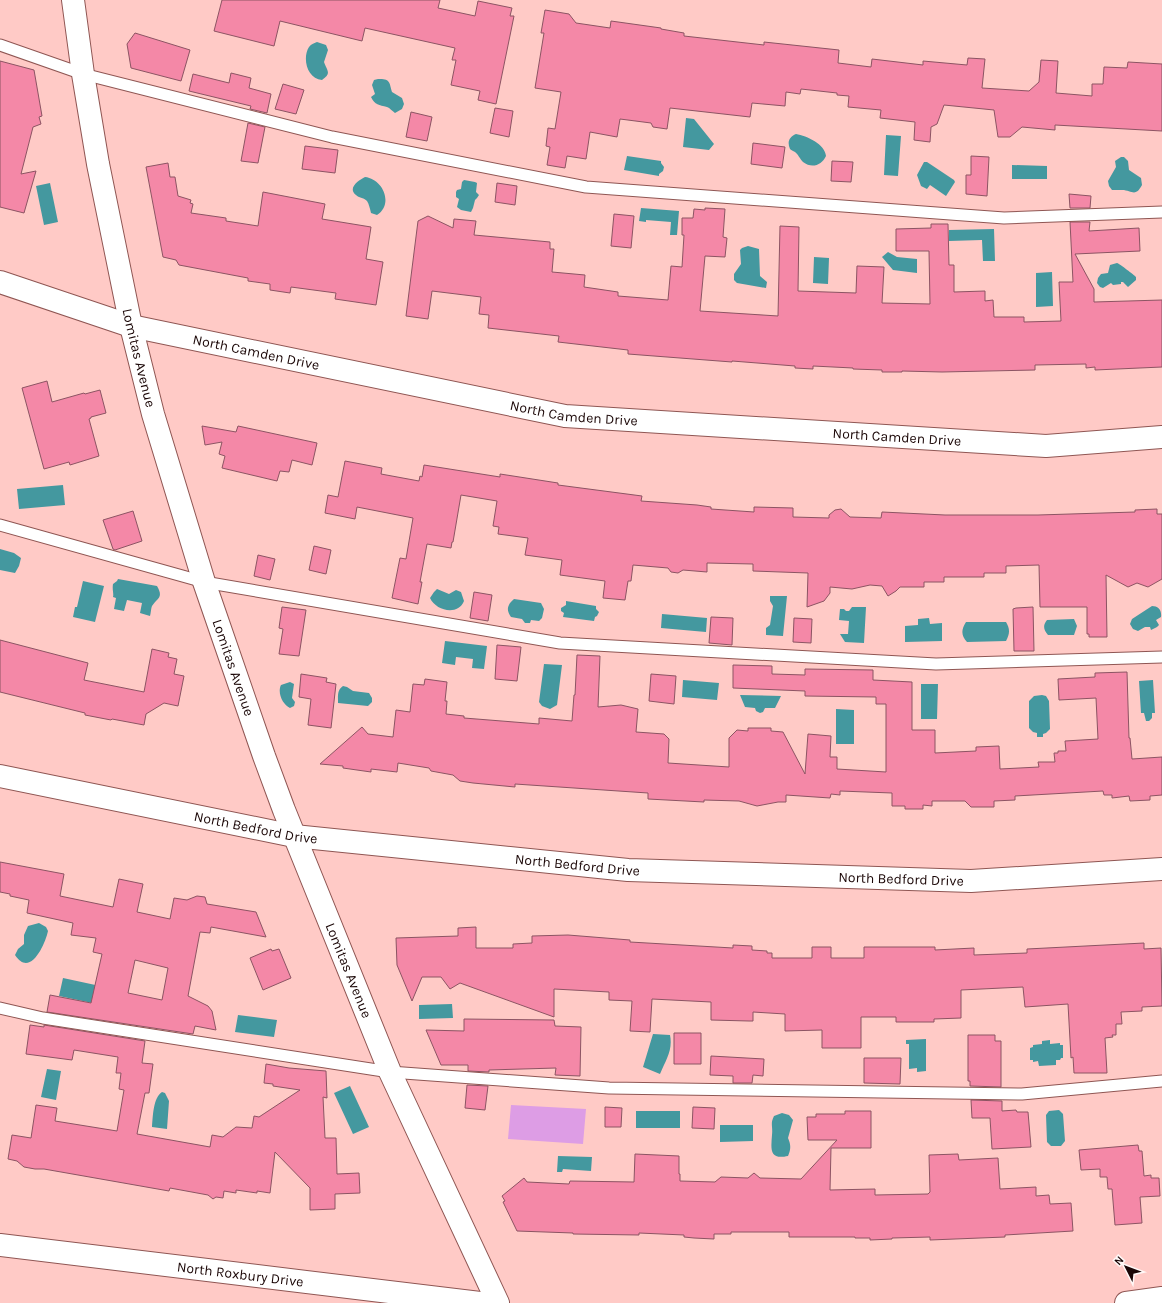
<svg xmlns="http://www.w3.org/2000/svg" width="1162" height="1303" font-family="Karla,sans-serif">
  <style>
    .green { fill: #dd9de5 }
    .water { fill: #44989f }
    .building { fill: #f488a7; stroke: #8c5463; fill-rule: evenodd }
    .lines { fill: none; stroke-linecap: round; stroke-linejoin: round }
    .service-casing { stroke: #8f5653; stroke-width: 13 }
    .minor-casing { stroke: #8f5653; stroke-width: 24 }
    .service { stroke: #fff; stroke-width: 11 }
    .minor { stroke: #fff; stroke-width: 22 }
    .labels { text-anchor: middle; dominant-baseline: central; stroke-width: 4; stroke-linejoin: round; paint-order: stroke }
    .street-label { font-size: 14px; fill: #1a0606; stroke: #fff8f7 }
  </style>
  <rect width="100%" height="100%" fill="#ffcac6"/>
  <path class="green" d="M511,1105L586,1109L583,1144L508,1139Z"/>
  <path class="water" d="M317,42L326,45L328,50L324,62C327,71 332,73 322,80C307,79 302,58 309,47C311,44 315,43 317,42Z
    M378,79C390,79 389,81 392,92L402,98L404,104L402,109L395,113C392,111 390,108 387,107C379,105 375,105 371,97L375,94L372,85L374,80Z
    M686,118L694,119L714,144L709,150L683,147Z
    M796,134C807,136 825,144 826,156C822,165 812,169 803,162C800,159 798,154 795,152C793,151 791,150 790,149C787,142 789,137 796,134Z
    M886,135L901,136L898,176L884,175Z
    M627,156L661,161V163L664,167L663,171L659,174V176L624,170Z
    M1121,157H1124L1128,161L1129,170L1141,178L1142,185C1135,198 1132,190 1122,190C1119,190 1115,190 1112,190L1109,186L1108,181L1116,167L1115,161Z
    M924,162H927L954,180L955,182L946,196L930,185L927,189L921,186L917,175Z
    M1012,165L1047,166V179H1012Z
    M365,177C383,179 394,204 377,215L371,213C370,209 369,204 367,201C363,197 359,198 356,195C347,188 359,180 365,177Z
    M464,180L475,182L477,183L476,192L479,195L477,198L475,200L473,208L471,212L461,210L457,207L459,199L456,197V192L457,190L461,189L462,182Z
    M50,183L58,222L44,225L36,186Z
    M641,208L679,211L677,235H670L671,222L646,220V222L639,221Z
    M994,229L995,261H983L982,240L949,241V230Z
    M748,246L759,249L760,276L767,282L766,288L737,283L734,280V274L741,264L740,250L742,248Z
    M888,252L897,257L917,259V273L893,270L882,257Z
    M814,257L829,258L828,284L813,283Z
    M1117,263C1120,264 1134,275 1136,277V280L1128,287L1123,282H1121V284L1113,285L1111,283L1103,288L1100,287L1097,283L1098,278L1101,274L1108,273L1110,265Z
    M1052,272L1053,306L1036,307V273Z
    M63,485L65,505L19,509L17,489Z
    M0,549L14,553L21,558L19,566L15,573L0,570Z
    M118,579L157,586C164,598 157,598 152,606C151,608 151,613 150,616L140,613L142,603L127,600L124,611L114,609L116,598L113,597C114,594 112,590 113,584L117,581Z
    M83,581L104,586L95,622L73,617L75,607H77Z
    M437,589L449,594L456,590L461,592L464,601C458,616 436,611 430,598L434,592Z
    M770,596H787L783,636L766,635V628L770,625L773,606L770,601Z
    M514,599L541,603L544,609L542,618L539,621L531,620L530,623H525L522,619L511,617C506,610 507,605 514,599Z
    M566,601L596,606V609L599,612L597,616L595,617L594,621L563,617L564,613L561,611V608L566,605Z
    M1152,606C1158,606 1162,610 1161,617L1156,620L1159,625L1157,627L1151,630L1150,627H1145L1138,631L1133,629L1130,624L1132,619Z
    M852,607H866L864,643L845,642L840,634H848L849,621L839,620L840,609H844L846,611H849Z
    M662,614L707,618L706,632L661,628Z
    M929,618L930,624L942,623V641L905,642V626L918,625V619Z
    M1074,619L1077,626L1074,635H1048C1043,629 1043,625 1047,620Z
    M966,622H1006C1010,629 1010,633 1006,641L967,642C961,635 961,630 966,622Z
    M445,641L487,646L484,669L472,668L473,659L456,657L455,665L442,663Z
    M544,664L562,665L557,705L550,709L542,706L539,702Z
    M683,680L719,683L717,700L682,697Z
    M1153,680L1155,713H1152V718L1149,721H1146L1144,713H1141L1139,681Z
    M290,682L294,684L292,698L295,702L294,706L290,708C283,705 277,693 281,685Z
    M921,684H938L937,719H921Z
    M343,686L347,687L353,691L369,693L372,698V702L368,706L338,703C338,696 337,690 343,686Z
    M740,695L781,696L775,708H765L763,712L760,713L756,711L755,708L745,707Z
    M1042,695L1046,696L1049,701L1050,729L1046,733L1043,734V737H1037V733L1033,732L1029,728V701L1034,696Z
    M836,709L854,710V744H836Z
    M39,923L46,927L48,931C45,945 30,978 15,955L18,949L24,944V935L28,926Z
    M63,978L100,986L97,1004L59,996Z
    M452,1004L453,1018L419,1019V1005Z
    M238,1015L277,1020L274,1037L235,1032Z
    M653,1034L670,1035C673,1050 666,1060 660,1074L643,1067Z
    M926,1039V1071L917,1072V1068L909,1069V1044H906V1040Z
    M1050,1040V1044L1060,1043V1045H1063V1058H1061L1060,1060H1056V1065L1039,1066L1038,1061L1033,1062V1060H1030V1048L1033,1047V1045L1042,1044V1041Z
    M47,1069L61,1071L56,1100L41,1097Z
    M350,1086L369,1127L353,1134L334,1093Z
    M162,1092L165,1093L169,1101L167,1129L152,1127C153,1116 153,1098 162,1092Z
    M1059,1110L1063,1114L1065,1141L1061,1146H1051L1047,1142L1046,1115L1049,1111Z
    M636,1111H680V1128H636Z
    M782,1113L789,1115L793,1120L788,1138C791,1145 791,1149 788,1156C769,1160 771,1149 772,1135C773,1126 770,1124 774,1116Z
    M720,1125H753V1141L720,1142Z
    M558,1156L592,1157L591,1171L563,1169L562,1172H557Z"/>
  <path class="building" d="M222,0H440L438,8L475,16L478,1L512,8L510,16H514L496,104L478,100L480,91L451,85L456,60H452L455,48L365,28L362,41L280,21L274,46L214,31Z
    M545,10L569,14L576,23L610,28L611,21L661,28V29L684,33V36L764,45V42L839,50L838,63L871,67L872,59L923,65V61L967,65L968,58L985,59L982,88L1029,91L1039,82L1041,60L1058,61L1056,93L1092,96V84H1103L1104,67L1127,68L1128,62L1162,64V131L1055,125V130L1022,127L1010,137H998L994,110L944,105L937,124L931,127L930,142L914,140L915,122L880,118L881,110L848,107L849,96L837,95V93L801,89L800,94L786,92L785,106L752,103L750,117L670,108L667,129L653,127L651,123L620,119L617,137L590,132L586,159L567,156L565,168L547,165L550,147L546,146L548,128L555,129L561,92L535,88L544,33H541Z
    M135,33L190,50L181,81L131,68L127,44Z
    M0,61L34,70L42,116L39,117L41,124L33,127L21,174L36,171L24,213L0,207Z
    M231,73L251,78L249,88L271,94L267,113L250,109L251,106L189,91L193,74L229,83Z
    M283,84L304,90L296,114L275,109Z
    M495,108L513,111L509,137L490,133Z
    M411,112L432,117L427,141L406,137Z
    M248,123L265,127L258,163L241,161Z
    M753,143L785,147L782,168L751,164Z
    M305,146L338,150L335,173L302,169Z
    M971,156L989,157L987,196L966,194V175H971Z
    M832,161L853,162L851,182L831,181Z
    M168,163L170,177H175L178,196L191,200L190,203L193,204L191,213L226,218V221L258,226L263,192L325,204L322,219L371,227L366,259L383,262L376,305L335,299L336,293L291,287L290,293L270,290V284L248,281V278L179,265L176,260L163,257L146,167Z
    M497,183L517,186L515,205L495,202Z
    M1069,194L1091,196L1090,208H1070Z
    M705,208L725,209L723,237L727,238L725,257L705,256L700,311L778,316L780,226L799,227L798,291L856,293L857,266L884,267L882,303L930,304L929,251H896V229L931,228V224H948L949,265H954V292L985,291V301L993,300L994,317H1024V322L1061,321L1059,282H1073L1070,222H1090L1089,231L1139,228L1140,251L1075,254L1094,289V302L1162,300V367L1095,370V367L1086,368V364L1035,365V370L942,372L902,371V372H882V370L853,369V368L813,366V369L795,368V366L732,361V362L628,354V350L558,342L559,336L488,328L489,315L479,314L481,297L432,291L428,319L406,316L418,221L428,216L453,228L454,219L476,221L474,235L550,242V249H554L552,272L585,275L584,287L618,292V296L668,300L671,266L682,267L684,235H682V218H693L694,209L705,210Z
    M614,214L634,216L631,248L611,246Z
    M47,381L52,402L84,393L85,394L100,390L106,413L91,417V418L89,419L99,456L70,465L69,462L44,469L22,388Z
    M202,426L236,432L238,426L317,443L312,465L292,460L289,472L280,471L277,481L222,468L225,456L219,454L222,442L205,445Z
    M345,461L382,468L381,474L419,481L420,476L422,477L424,465L500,477V474L513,476L558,483V485L642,496L641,501L697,505L711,507V509L754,512V507L793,508V517L829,518V515L835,510L841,509L850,517L881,518L882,512L945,515H1038L1135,512V510L1157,509V514H1162V579L1148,587L1137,583L1128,587L1106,575L1107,637H1089V634H1087V607H1040L1039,565L1006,566V573H984V577H944V582H924V587H900L896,591L888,596L882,586L870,585L852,589L830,587V593L824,601L807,607L808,573L753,571V564L707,563V572L683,570L678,573L671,572L668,568L633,565L631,581H628L625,600L603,598L605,581L560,575L562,560L525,555L528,538L498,534L499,527L493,526L497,501L461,495L453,542H452L451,548L427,544L420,582H422L418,604L392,598L400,558L406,559L413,518L357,507L355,519L325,513L328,495L338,497Z
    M133,511L142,541L115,550L113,549L103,520Z
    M314,546L331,550L326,574L309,570Z
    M258,555L275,559L270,580L254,576Z
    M474,592L492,595L488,621L470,618Z
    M282,607L306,610L299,656L279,654L283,629L279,628Z
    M1033,607L1034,651H1014L1013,609L1016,608Z
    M711,617L733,618L732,645L709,643Z
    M794,618L812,619L811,643L793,642Z
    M0,640L88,663L84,680L144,692L152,649L169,653L168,657L177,659L174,674L184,676L178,706L164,703L146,714L144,725L112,719L111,720L85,715V713L0,692Z
    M497,645L521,647L517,681L495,679Z
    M577,655L600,656L598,707L621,705L638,709L636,732L664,734L669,739L668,763L729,767V738L737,730L748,731V728H771V731L783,732L805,774L808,734L831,736L830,757H837V769L886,772V704H876V697L805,696V691L733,688V665L772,666V674L805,675V669L873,670V680L912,682V730H935V753L976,751V747L999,746L1000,769L1039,767L1038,762H1055L1054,753H1058V751H1066L1065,741L1098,739L1096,698L1059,700L1058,679L1095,677V673L1127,672L1129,738H1130L1132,759L1162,757V795L1150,796V800L1130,801L1129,796L1112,798V795H1104L1103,791L1015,796V800L994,801V807H971L965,801H932V806L923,805V809H905V806H892V793L840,791V795L831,794L830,798L786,795V802H778L757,806L739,801L704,800V802L648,799V793L515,784V787L473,783L460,781L453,775L431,771L429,768L398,763L397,772L371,769V772L343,768V766L320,764L362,727L368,734L393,737L396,710L410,712L413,684L424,685L425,679L447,682L445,701H447L446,714L464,716V718L539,724V718L572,721L574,695H575Z
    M301,674L327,678L326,682L336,684L331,728L308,725L311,699L299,697Z
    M651,674L676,676L674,704L649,701Z
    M0,862L64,874L60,896L113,907L119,879L143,884L137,912L170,919L174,898L187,900L197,896L205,897L207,904L256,912L266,937L211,927L210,933L200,932L188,996L208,1006L212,1011L216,1030L195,1026L193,1034L47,1012L50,995L91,1003L102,954L93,952L96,938L71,935L73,923L27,913L29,900L10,896V894L0,892ZM135,960L168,968L162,1000L128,993Z
    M476,927V948H513V944L532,943V936L568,935L630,940V942L733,948V945L752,946V950L767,951V953H772V958H812V947H831V958H864V947H935V950L974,948V955L1027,953V949L1144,943V949L1161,948L1162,1006L1142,1007V1011L1121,1012L1122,1024H1116V1035H1112L1113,1037L1105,1038L1107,1073H1074L1073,1057L1071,1058L1068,1004L1025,1007L1023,987L961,990V1018L934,1019V1022H896V1017H861V1048H822V1030L785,1031V1014L753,1012V1021H749L711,1020V1002L652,999L650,1032L630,1031L632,1001L609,1000V992L554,989V1017L460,983L450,989L441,977H422L412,1001L397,965L396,938L458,936V928Z
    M271,949L272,951L279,949L291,978L263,990L250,958Z
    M464,1019L554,1020L555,1026L581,1027L580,1076L555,1075L556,1068L489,1070V1072L468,1071V1065H441L426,1030L464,1031Z
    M30,1025L44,1027V1025L145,1041L142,1063L153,1064L149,1093H145L137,1134L210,1147L212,1135L223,1137L236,1127L252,1128L254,1116L259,1117L300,1090L273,1086V1084L264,1083L266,1064L289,1068L326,1071L327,1098L323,1097L325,1138H336L337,1174L359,1173L360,1193L335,1194V1209L310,1210V1188L275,1152L270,1193L257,1191V1193L236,1190V1193L224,1191L223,1198L216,1197L213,1199L208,1195L170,1188L169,1191L44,1169H35L24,1167L17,1161L8,1159L12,1135L31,1138L36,1105L57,1108L55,1121L117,1131L124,1090L119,1089L121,1073H116L118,1057L74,1050L72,1060L26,1054Z
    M674,1033H701V1064H674Z
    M968,1035H995V1041H1001V1087L970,1086V1081H968Z
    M711,1056L764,1059L763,1076L753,1075L752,1083H733V1076L710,1075Z
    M864,1058H901L900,1084L864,1083Z
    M467,1085L488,1086L485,1110L465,1108Z
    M971,1100L1002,1101V1111L1016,1110L1017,1112H1028L1031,1147L992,1149L990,1118H972Z
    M605,1107L622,1108L621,1127H605Z
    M693,1107L715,1108L714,1129L692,1128Z
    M845,1111H871V1148H831L830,1190L875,1189V1195L928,1194L930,1192L929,1155L958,1154L959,1160L998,1158L1000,1189L1036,1187V1196L1049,1195L1050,1204L1071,1203L1073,1231L1005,1235V1237L930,1240V1237L892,1238V1239L870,1240V1238H855V1237H789V1232H731V1234H714V1239L694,1238L684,1237V1235L639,1233V1235L573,1234V1233L517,1231L503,1202L505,1201L502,1196L524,1178L527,1182L569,1184L570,1181L634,1182L635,1154L679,1156V1174H680V1181L715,1182L721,1177L748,1178L754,1173L760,1178L801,1179L837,1140H808L807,1117H816V1114H845Z
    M1138,1145L1139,1151H1142L1144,1176L1151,1175V1178H1159L1160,1196L1140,1197L1142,1223L1115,1225L1112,1189H1108L1107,1177H1100V1169L1081,1170L1079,1150Z"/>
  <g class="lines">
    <g class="service-casing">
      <path id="service" d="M0,45L83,74L332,137L586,187L1004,218L1162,212
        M0,525L204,582L560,643L936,664L1162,657
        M0,1008L43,1018L390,1072L609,1088L1022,1094L1162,1081"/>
    </g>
    <g class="minor-casing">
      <g id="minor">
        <path id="s1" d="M73,0L83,74L98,164L131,326L153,414L204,582L264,756L284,810L390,1072L498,1303"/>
        <path id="s2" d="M0,282L131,326L565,416L1046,446L1162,437"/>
        <path id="s3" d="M0,776L294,836L628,870L971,881L1162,869"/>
        <path id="s4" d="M0,1245L480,1303"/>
        <path d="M1126,1303L1162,1298"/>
      </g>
    </g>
    <use href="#service" class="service"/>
    <use href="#minor" class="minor"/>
  </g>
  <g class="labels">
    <g class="street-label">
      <text stroke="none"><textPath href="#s2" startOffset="266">North Camden Drive</textPath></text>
      <text stroke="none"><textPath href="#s1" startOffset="364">Lomitas Avenue</textPath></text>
      <text stroke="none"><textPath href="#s2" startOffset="590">North Camden Drive</textPath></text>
      <text stroke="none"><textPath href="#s2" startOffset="914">North Camden Drive</textPath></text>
      <text stroke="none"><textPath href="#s1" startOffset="688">Lomitas Avenue</textPath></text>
      <text stroke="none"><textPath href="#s3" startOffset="261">North Bedford Drive</textPath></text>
      <text stroke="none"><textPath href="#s3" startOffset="585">North Bedford Drive</textPath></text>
      <text stroke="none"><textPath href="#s3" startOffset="909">North Bedford Drive</textPath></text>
      <text stroke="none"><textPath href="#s1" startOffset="1012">Lomitas Avenue</textPath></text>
      <text stroke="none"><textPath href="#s4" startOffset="242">North Roxbury Drive</textPath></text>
    </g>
  </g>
  <g transform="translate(1126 1267) rotate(312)" stroke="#fff8f7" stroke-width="3" paint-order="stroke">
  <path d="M0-3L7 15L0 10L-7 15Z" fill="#1a0606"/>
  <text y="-6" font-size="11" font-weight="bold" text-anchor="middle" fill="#1a0606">N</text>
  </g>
</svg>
